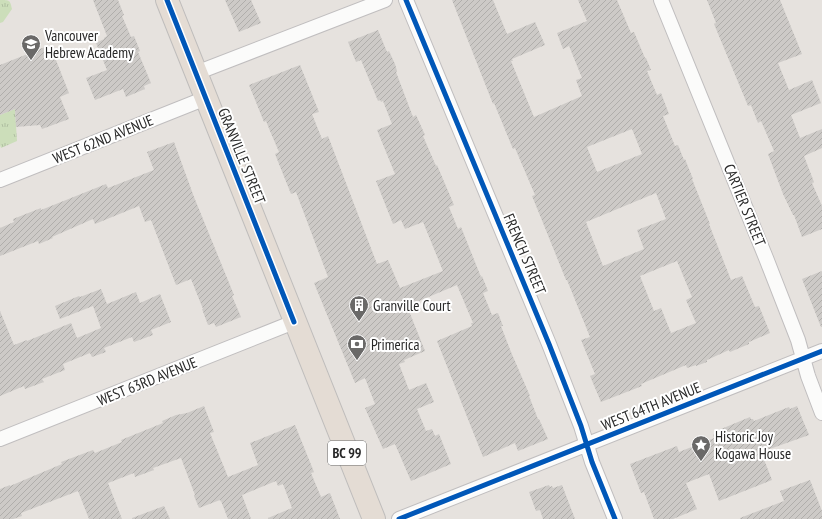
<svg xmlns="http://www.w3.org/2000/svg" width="822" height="519" font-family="'PT Sans Narrow',sans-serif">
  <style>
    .park { fill: url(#park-tufts) }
    .building { fill: url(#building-hatch); fill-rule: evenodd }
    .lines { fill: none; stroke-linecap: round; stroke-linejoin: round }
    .minor-casing { stroke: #c0bebf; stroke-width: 16 }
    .trunk-casing { stroke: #bfbdbc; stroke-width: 24 }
    .minor { stroke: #fbfbfa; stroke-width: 14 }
    .trunk { stroke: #e4dcd4; stroke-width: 22 }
    .cycleway-casing { stroke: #fff; stroke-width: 8 }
    .cycleway { stroke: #0057b8; stroke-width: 5 }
    .labels { text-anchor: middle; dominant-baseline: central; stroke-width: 4; stroke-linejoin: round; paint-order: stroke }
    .shield { fill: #fff; stroke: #686868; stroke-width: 1 }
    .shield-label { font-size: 14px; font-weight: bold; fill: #282828 }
    .poi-label { font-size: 15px; fill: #282828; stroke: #fff; text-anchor: start }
    .street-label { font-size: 15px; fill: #282828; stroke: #fff }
  </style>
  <defs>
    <pattern id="park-tufts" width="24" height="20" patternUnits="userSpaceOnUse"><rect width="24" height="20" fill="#ccdeba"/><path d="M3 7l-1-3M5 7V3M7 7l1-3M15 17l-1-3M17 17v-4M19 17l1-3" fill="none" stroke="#afbea0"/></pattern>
    <pattern id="building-hatch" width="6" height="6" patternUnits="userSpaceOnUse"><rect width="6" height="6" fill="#cdcac7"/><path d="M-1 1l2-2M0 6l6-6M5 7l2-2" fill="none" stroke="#b0aeab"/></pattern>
  </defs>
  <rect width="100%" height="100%" fill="#e6e2de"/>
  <path class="park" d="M0,0C10,0 10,0 12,9L3,22L0,23Z
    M15,109L17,141L1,148L0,145V115Z"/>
  <path class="building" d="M93,0H118L124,15L122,16L131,37L134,36L140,51L138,52L151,83L144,86L145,89L126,97L123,89L95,100L86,78L107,70L96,43L104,39V38L107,36Z
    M225,0H251L261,23L239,32Z
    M452,0H493L507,34L535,22L545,45L512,59L513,61H511L534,117L582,96L576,80L582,78L569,46L563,49L557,33L587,21L578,0H617L631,33L634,32L645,58H646L651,70L647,71L657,95L661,93L669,114L663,116L675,146L678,145L684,160L685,159L693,179H692L710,224H709L731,280L742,276L755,307L759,306L770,333L749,342V344L730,352L729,350L707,360V362L696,366V365L687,368L686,365L641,384L642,386L601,402L590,376L595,374L581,340L590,337L567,280H566L541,218L532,196L535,195L515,148L513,149L494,103L493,104ZM632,129L642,154L597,172L587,147ZM656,193L666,219L637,230L644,249L603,266L586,222ZM677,261L692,297L686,300L696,323L671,333L661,308L654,311L640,276Z
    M707,0H780L802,54L778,63L789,90L812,80L821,103L791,115L800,138L822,129V148L804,156L814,182L812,183L822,206V229L802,237L794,215H793L783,194L768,154L774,151L761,121L758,123L751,105L748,106L714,24L716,23Z
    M378,30L387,52L389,51L395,64L397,71L396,72L413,117L416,115L425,135L423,136L436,166L437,165L454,205L449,207L458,229L461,227L481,277L482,276L488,291L483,293L492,315L498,313L503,326H501L511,352L530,396H529L538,419H539L548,439L518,451L515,443L483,457L437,341L472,326L471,323H473L457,285L407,306L425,351L404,360L405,362L399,364L409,390L426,383L434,402L417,409L426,431L432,429L435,436L439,434L451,464L411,481L395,444L383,449L365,408L375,404L365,378L355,383L314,283L328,277L296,192L291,194L275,154L279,152L270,131L266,121L264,122L249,85L300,65L319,112L312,114L322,139L328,136L377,264L388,260L400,288L443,271L423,222L405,229L401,220L393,224L376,181L395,174L377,130L392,124L383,101L381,102L380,100L378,101L361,60L356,62L348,42Z
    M50,45L69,93L60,97L69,119L42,129L40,125L16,127L15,109L0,115V65Z
    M174,142L194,197L234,295L232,296L241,317L216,327L214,323L208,325L202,309H203L191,279L176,285L151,220L145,222L139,206L95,224L93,219L52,237L53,238L39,244L38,241L0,256V228L14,222L13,219L41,208V210L106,184L108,188L154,170L147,152Z
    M822,271V327H821L802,279Z
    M101,289L107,304L136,292L140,303L160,294L171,322L151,330L153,335L134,342L132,337L104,348L106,352L92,357L90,353L63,364L65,370L42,379L44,382L25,389L24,386L0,396V311L14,345L27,340V341L71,323L77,338L101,328L93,306L60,319L55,306L79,296L80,297Z
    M204,406L214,432L210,433L228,477L258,465L250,443L295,425L314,472L311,473L321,497L330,493L340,519H268V518L292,508L283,484L278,486L276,481L242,495L251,519H228L221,501V502L220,500L199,508L194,496L195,495L181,458L153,468L154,470L135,477L134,473L108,483L122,519H89L78,491L21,513L22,516L13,519H0V489L10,485V486L62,464L61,462L93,450L95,453L122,442L121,440L163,423L162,421L176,415L187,413Z
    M797,406L809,435L761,452L772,480L719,501L709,474L686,483L697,509L673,519H654L644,492L641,493L630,464L677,446L679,452L714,438L713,435L714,434V432L750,417L751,419H753L754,421L789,407L790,409Z
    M810,480L822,511V519H740V518L784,501L780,491Z
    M549,485L550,487L552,486L553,488L562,485L575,519H543L540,510L536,511L529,492Z
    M164,506L170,519H132V518Z"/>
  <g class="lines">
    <g class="minor-casing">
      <path id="minor" d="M406,0L549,344L581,426L592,462L615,519
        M661,0L766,258L798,340L808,376L822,413
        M196,73L385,0
        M0,180L206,98
        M0,439L294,322
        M399,519L822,351"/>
    </g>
    <g class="trunk-casing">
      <path id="trunk" d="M167,0L374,519"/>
    </g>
    <use href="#minor" class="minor"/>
    <use href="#trunk" class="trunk"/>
    <g class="cycleway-casing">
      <path id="cycleway" d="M167,0L294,322
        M406,0L549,344L581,426L592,462L615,519
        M399,519L822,351"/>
    </g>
    <use href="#cycleway" class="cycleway"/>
  </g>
  <defs>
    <g id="school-pin" transform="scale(1)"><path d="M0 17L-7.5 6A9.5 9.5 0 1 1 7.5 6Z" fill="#6a6968" stroke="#fff"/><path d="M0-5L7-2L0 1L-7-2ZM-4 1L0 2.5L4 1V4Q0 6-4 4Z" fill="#fff"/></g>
    <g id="building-pin" transform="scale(1)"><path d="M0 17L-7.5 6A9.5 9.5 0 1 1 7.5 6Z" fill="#6a6968" stroke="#fff"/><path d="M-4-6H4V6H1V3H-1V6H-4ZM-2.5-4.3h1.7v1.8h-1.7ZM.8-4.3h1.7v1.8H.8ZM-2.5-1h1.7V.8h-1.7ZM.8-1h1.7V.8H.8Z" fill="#fff"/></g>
    <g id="bank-pin" transform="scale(1)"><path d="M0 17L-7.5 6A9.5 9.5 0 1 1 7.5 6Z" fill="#6a6968" stroke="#fff"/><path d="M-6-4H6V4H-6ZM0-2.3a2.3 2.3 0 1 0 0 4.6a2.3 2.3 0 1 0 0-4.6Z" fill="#fff"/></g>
    <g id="sight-pin" transform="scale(1)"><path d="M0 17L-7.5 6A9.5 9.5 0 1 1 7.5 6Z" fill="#6a6968" stroke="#fff"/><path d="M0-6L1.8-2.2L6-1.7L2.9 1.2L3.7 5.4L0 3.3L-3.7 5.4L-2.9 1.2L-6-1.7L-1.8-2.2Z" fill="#fff"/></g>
  </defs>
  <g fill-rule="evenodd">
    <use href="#school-pin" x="31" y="44"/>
    <use href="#building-pin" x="359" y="305"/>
    <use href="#bank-pin" x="357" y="344"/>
    <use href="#sight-pin" x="701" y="445"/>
  </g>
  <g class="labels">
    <rect class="shield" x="328" y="441" width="38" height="24" rx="3"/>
    <g class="shield-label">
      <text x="347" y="453">BC 99</text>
    </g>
    <g class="poi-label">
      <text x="45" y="35">Vancouver<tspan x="45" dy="17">Hebrew Academy</tspan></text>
      <text x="373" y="305">Granville Court</text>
      <text x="371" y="344">Primerica</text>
      <text x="715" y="436">Historic Joy<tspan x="715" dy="17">Kogawa House</tspan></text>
    </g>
    <g class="street-label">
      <text transform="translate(103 139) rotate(-22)">WEST 62ND AVENUE</text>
      <text transform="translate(242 156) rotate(68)">GRANVILLE STREET</text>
      <text transform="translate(745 205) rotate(68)">CARTIER STREET</text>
      <text transform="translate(525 254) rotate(67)">FRENCH STREET</text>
      <text transform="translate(147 381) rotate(-22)">WEST 63RD AVENUE</text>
      <text transform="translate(651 406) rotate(-22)">WEST 64TH AVENUE</text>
    </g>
  </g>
</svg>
